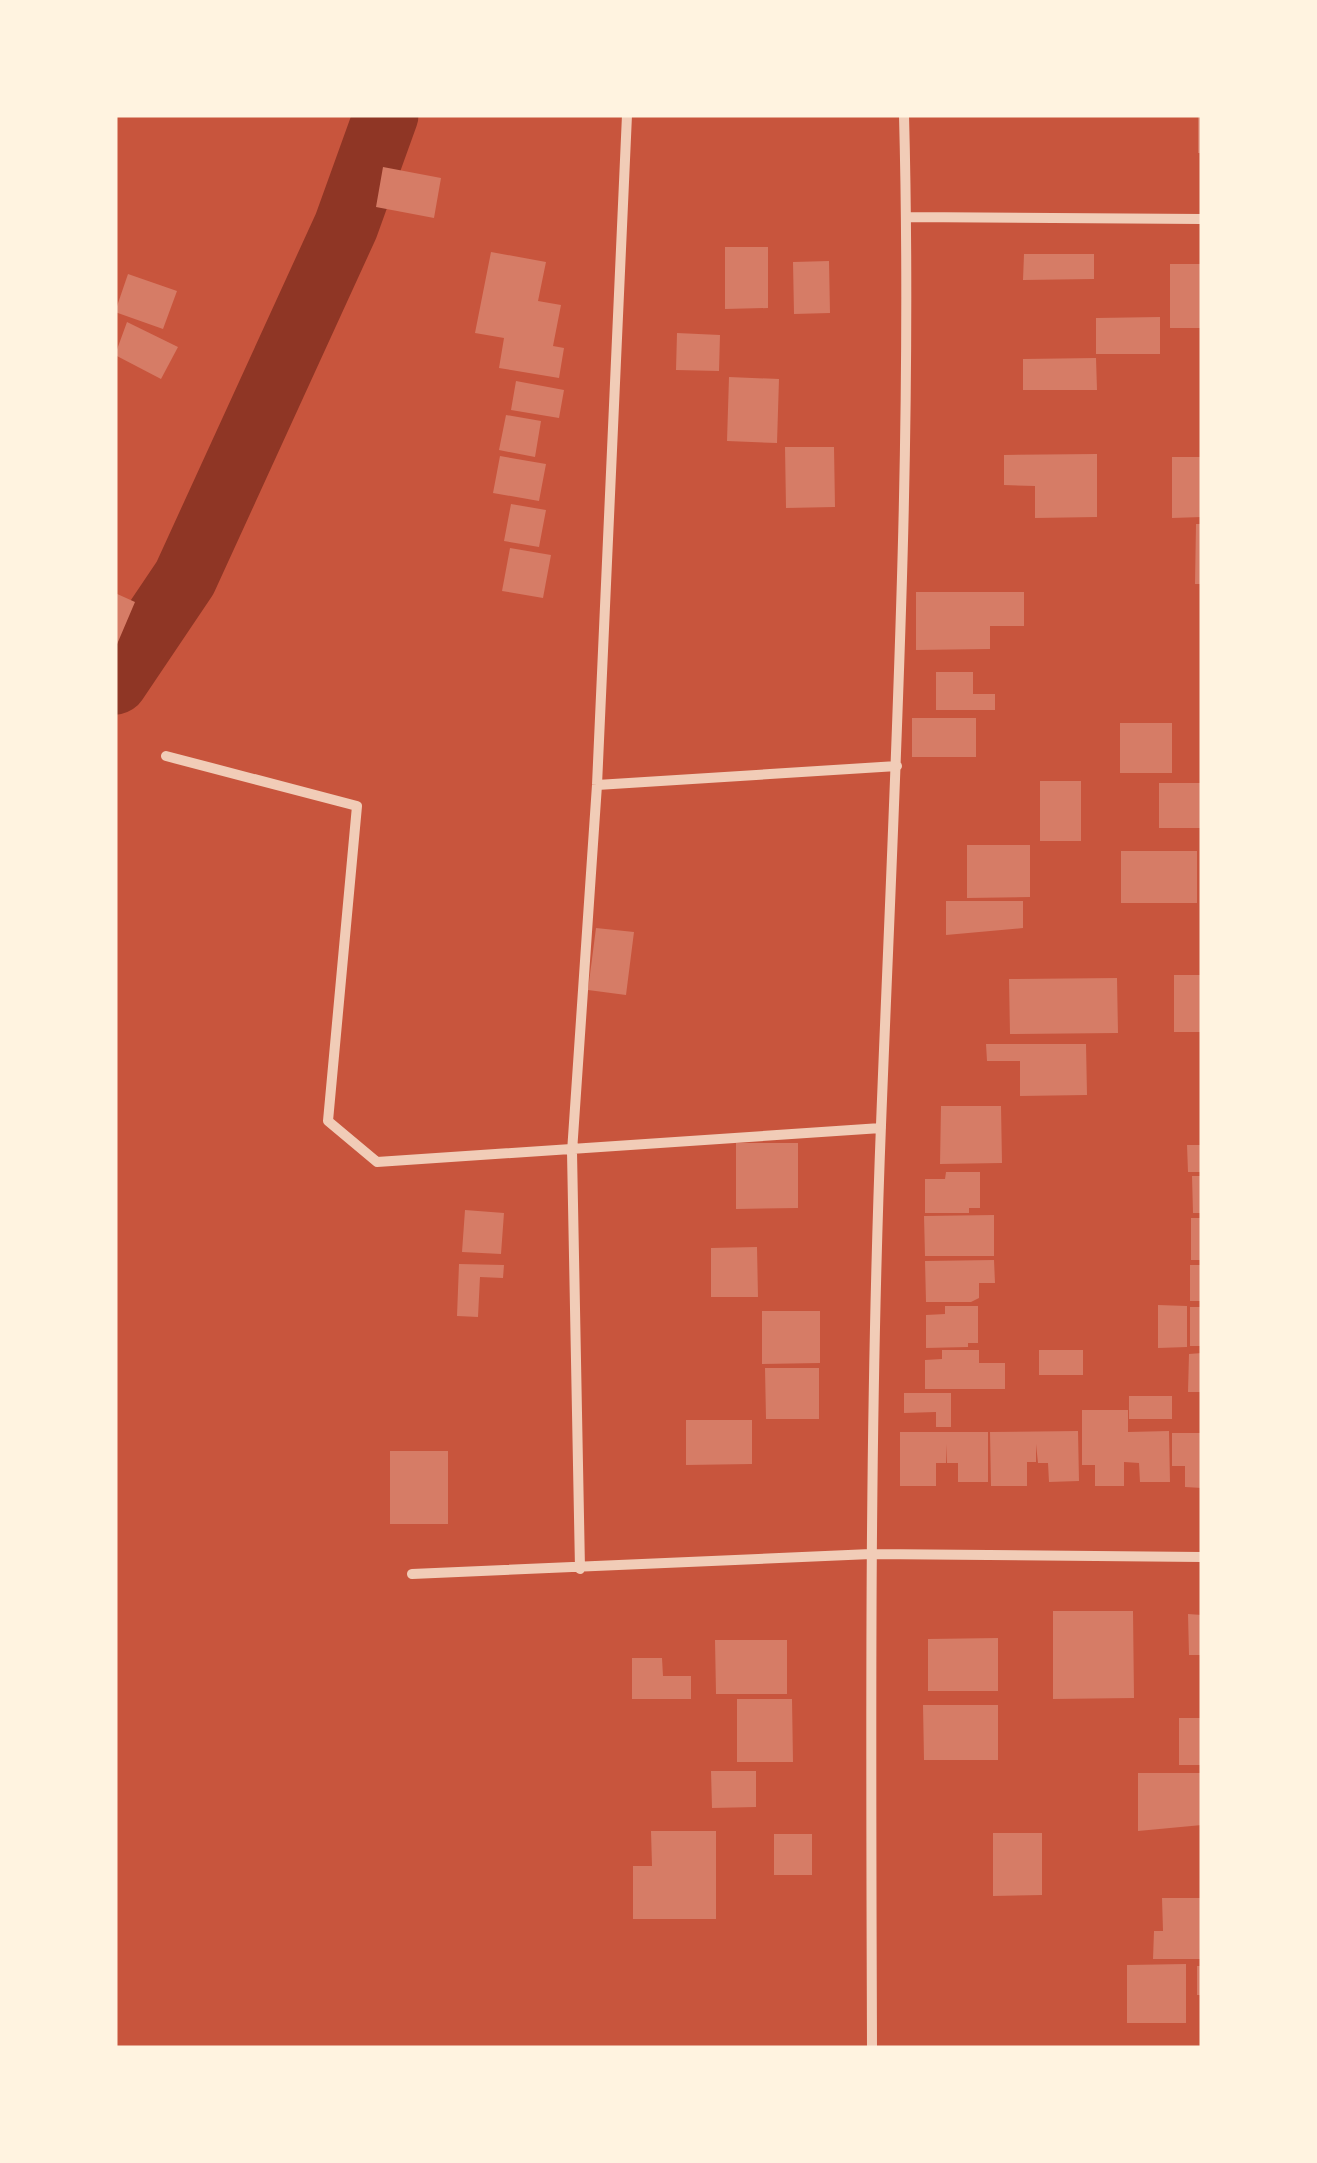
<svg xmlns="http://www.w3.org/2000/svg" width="1317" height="2163" font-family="'IBM Plex Sans',sans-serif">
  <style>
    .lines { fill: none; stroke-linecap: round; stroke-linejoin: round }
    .river { stroke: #8f3625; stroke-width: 65 }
    .building { fill: #d67c66 }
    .minor { stroke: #f1ccb7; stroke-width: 10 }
  </style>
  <rect width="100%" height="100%" fill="#c8553d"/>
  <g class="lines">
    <path class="river" d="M115,682L185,578L346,226L386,115"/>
  </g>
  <path class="building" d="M1198,115H1202V153H1198Z
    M383,167L441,178L434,218L376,207Z
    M725,247H768V308L725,309Z
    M491,252L546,262L538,301L561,305L553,346L564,348L559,378L499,368L504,338L475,333Z
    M1024,254H1094V279L1023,280Z
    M829,261L830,313L794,314L793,262Z
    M1170,264H1202V328H1170Z
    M128,274L177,291L163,329L115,312Z
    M1160,317V354H1096V318Z
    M127,322L178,347L161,379L115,355Z
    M677,333L720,335L719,371L676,370Z
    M1096,358L1097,390H1023V359Z
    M729,377L779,379L777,443L727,441Z
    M516,381L564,390L559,418L511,410Z
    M506,415L541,421L535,457L499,450Z
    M785,447H834L835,507L786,508Z
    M1097,454V517L1035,518V486L1004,485V455Z
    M500,456L546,464L539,501L493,493Z
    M1172,457H1202V517L1172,518Z
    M511,504L546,510L539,547L504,541Z
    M1196,524H1202V584H1195Z
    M510,548L551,555L543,598L502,591Z
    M916,592H1024V626H990V649L916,650Z
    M115,593L135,602L115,649Z
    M936,672H973V694H995V710H936Z
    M912,718H976V757H912Z
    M1120,723H1172V773H1120Z
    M1040,781H1081V841H1040Z
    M1159,783H1202V828H1159Z
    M967,845H1030V897L967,898Z
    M1121,851H1197V903H1121Z
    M946,901H1023V928L946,935Z
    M596,928L634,932L626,995L588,990Z
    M1174,975H1202V1032H1174Z
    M1117,978L1118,1033L1010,1034L1009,979Z
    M986,1044H1086L1087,1095L1020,1096V1061H987Z
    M941,1106H1001L1002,1163L940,1164Z
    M736,1143H798V1208L736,1209Z
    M1187,1145H1202V1172H1188Z
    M946,1172H980V1208H969V1213H925V1179H945Z
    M1192,1176H1202V1213H1193Z
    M465,1210L504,1213L501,1254L462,1252Z
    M994,1215V1256H925L924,1216Z
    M1191,1218H1202V1260H1191Z
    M757,1247L758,1297H711V1248Z
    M994,1260L995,1283H979V1298L971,1302H926L925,1261Z
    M459,1264L504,1265L503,1278L480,1277L478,1317L457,1316Z
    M1190,1265H1202V1301H1190Z
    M1158,1305L1187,1306V1347L1158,1348Z
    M945,1306H978V1343H968V1347L926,1348V1315L945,1314Z
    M1190,1307H1202V1346H1190Z
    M762,1311H820V1363L762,1364Z
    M942,1350H979V1363H1005V1389H925V1360L942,1359Z
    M1039,1350H1083V1375H1039Z
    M1202,1353V1392H1188L1189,1354Z
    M765,1368H819V1419H766Z
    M904,1393H951V1427H936V1412L904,1413Z
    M1129,1396H1172V1419H1129Z
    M1082,1410H1128V1432L1169,1431L1170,1482H1140L1139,1463L1124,1462V1486H1095V1465H1082Z
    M686,1420H752V1464L686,1465Z
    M1078,1431L1079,1481L1049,1482L1048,1463H1038L1036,1444V1462H1027V1486H991L990,1432Z
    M900,1432H988V1482H958V1463H947L946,1444V1463H936V1486H900Z
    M1172,1433H1202V1488L1185,1487V1466H1172Z
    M390,1451H448V1524H390Z
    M1053,1611H1133L1134,1698L1053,1699Z
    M1188,1614L1202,1615V1655H1189Z
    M998,1638V1691H928V1639Z
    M715,1640H787V1694H716Z
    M632,1658H662L663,1676H691V1699H632Z
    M737,1699H792L793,1762H737Z
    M923,1705H998V1760H924Z
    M1179,1718H1202V1765H1179Z
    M711,1771H756V1807L712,1808Z
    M1138,1773H1202V1825L1138,1831Z
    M651,1831H716V1919H633V1866H652Z
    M993,1833H1042V1895L993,1896Z
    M774,1834H812V1875H774Z
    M1162,1898H1202V1959H1153L1154,1931H1163Z
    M1186,1964V2023H1127V1965Z
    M1197,1966H1202V1995H1197Z"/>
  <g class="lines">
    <path class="minor" d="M907,217L1202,219
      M166,756L357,806L328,1121L377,1162L881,1128
      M597,785L897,766
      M580,1569L572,1152L597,785L627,115
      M412,1574L871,1554L1202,1557
      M872,2048C871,1740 869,1433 881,1125C894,789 913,452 904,115"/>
  </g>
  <rect width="1317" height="2163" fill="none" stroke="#fff3e0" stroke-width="235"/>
</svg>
